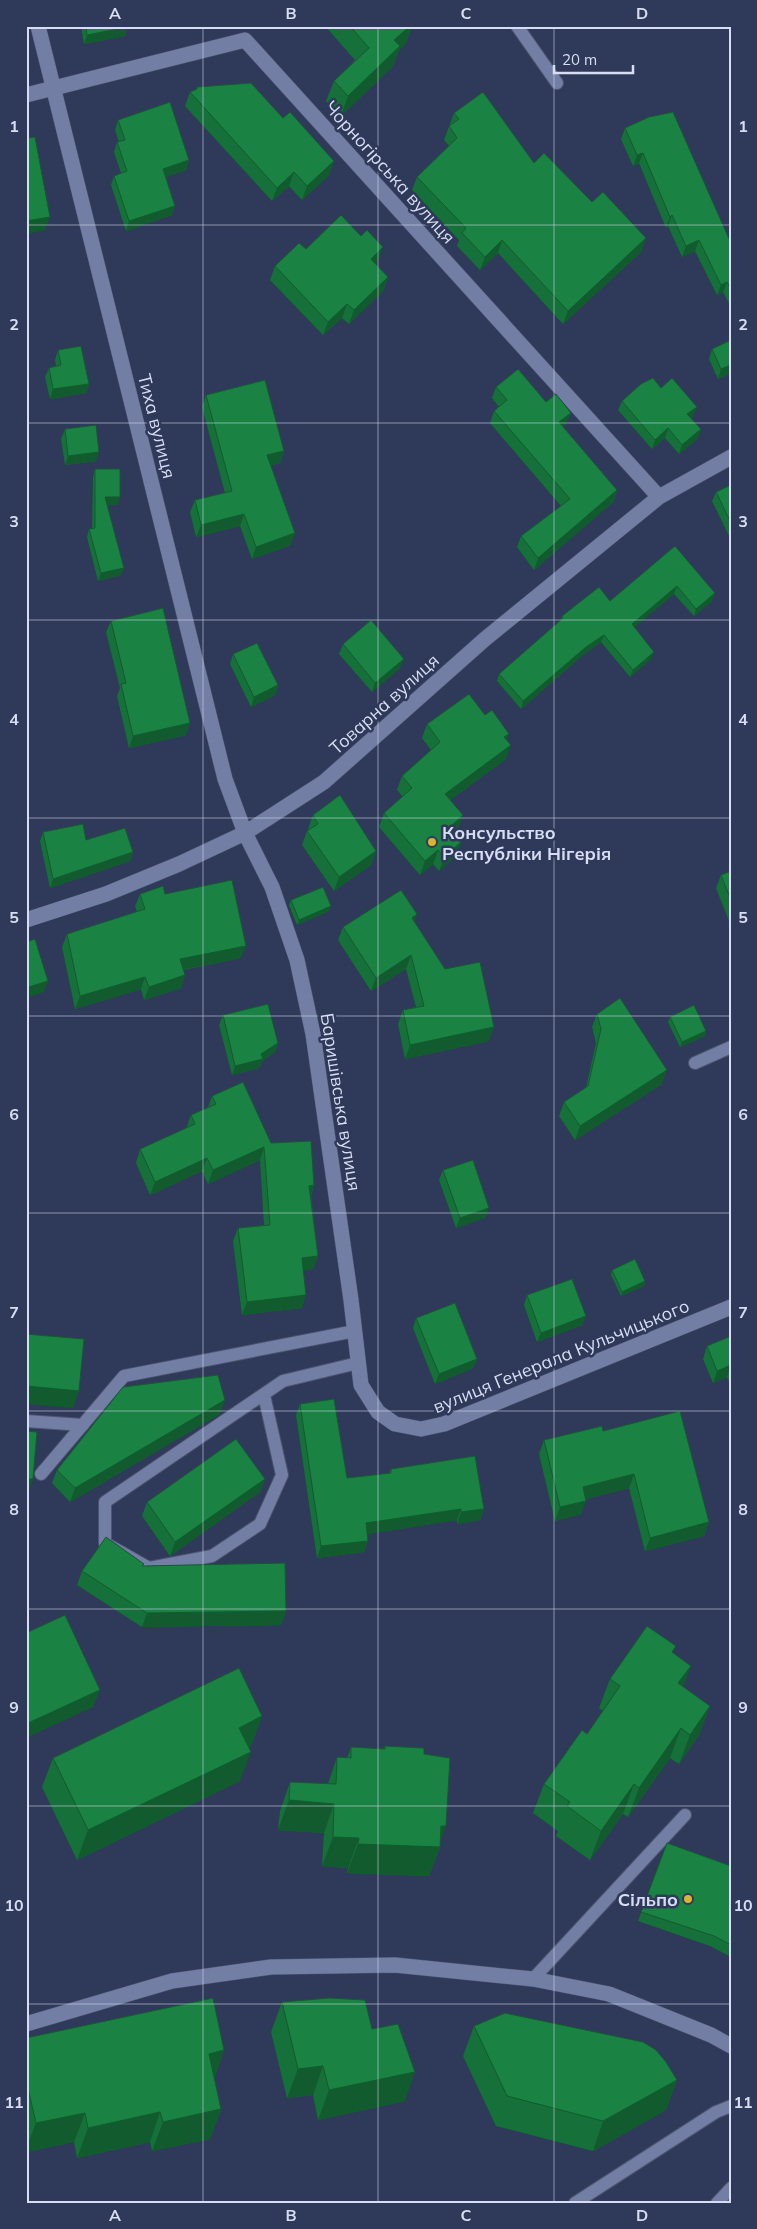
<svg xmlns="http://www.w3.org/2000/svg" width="757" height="2229" font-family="Mulish,sans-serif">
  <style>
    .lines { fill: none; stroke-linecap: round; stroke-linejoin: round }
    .service-casing { stroke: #4d5471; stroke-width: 14 }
    .minor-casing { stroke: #4d5471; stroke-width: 16 }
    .service { stroke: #737ea4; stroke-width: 12 }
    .minor { stroke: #737ea4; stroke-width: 15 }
    .wall { fill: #167039 }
    .shaded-wall { fill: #125b2e }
    .building { fill: #1a8242; stroke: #125b2e }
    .grid { fill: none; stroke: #d7def3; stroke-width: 1; stroke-opacity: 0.55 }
    .poi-dot { fill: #dab333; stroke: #2f3959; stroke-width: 2 }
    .labels { text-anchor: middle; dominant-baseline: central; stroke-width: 5; stroke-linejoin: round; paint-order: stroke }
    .street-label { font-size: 18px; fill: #d7def3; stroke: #2f3959 }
    .poi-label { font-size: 18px; font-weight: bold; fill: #d7def3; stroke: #2f3959; text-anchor: start }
    .neatline { fill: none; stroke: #d7def3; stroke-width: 2 }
    .grid-label { font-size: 16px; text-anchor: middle; font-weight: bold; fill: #d7def3 }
  </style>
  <rect width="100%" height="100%" fill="#2f3959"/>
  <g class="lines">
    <g class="service-casing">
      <path id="service" d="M517,26L557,83
        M695,1063L731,1047
        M264,1395L282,1475L260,1524L212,1556L149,1568L105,1543V1502L283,1381L358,1363
        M26,1421L83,1425
        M41,1474L124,1376L355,1331
        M533,1979L685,1815
        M575,2203L716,2112L731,2106
        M717,2203L731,2188"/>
    </g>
    <g class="minor-casing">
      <path id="minor" d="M38,26L225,779L245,833L272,887L297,960L313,1034L351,1300L361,1385L378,1412L395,1424L421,1429L444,1424L731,1307
        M26,95L245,40L659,497
        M26,920L106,894L179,864L245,833L324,782L485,639L659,497L731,457
        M26,2024L172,1981L271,1967L395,1965L533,1979L609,1994L711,2035L731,2046"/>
    </g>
    <use href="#service" class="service"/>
    <use href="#minor" class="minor"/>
  </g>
  <path class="wall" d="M81,26H128V27L125,36L84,44Z
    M325,26H412L406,43L399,50L393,66L341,116L326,101L334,81L355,60Z
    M197,87L283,118L334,161L329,175L302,200L289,186L272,201L185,106L190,92L196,90Z
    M454,113L534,163L592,202L642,251L563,324L498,253L480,270L457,246L459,240L412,190L417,177L449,146L444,140Z
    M118,120L189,160L186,170L166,177L172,215L126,231L111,185L114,176L121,173L114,152L117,142H119L115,130Z
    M625,128L730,241L731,240V305H730L723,292L717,295L695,251L682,257L668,226L666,228L639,163L633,166L621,139Z
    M306,249L378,261L375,264L388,277L383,291L349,324L342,318L323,335L270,280L275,266Z
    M712,349L731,373L718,379L709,359Z
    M58,350L89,384L86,393L50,399L45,377L49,368L56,366L55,360Z
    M496,387L546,402L566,424L563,427L617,490L613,502L534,570L517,547L521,536L561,506L490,423L494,411L499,407L492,398Z
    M661,388L693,416L691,418L701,429L697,439L679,454L665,438L652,449L618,410L622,401Z
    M206,395L284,451L280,463L271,465L291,545L252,559L240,526L196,537L190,512L195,500L225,493L202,407Z
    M65,429L96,461L65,465L61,439Z
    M95,469L118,505H107L121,575L98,581L87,537L89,529H92L93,477Z
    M731,485V540L712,501L716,492Z
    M675,546L712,601L694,616L674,594L634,627L651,659L630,677L601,642L583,655L521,709L497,681L499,674L560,621L562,616L610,601Z
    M111,621L186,735L129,748L117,696L120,688L106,632Z
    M343,644L400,668L372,692L339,654Z
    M233,654L278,685L275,695L251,707L230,664Z
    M485,715L506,740V759L450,800L463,815L458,828L453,833L461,842L456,856L439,871L433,864L420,875L379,827L384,813L403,797L397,790L402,776L431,750L422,738L427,724Z
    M313,815L376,851L371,865L334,891L302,845L307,831L309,830L308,829Z
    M43,832L86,840L133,852L130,861L50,888L40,841Z
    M731,871V926L716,888L721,875Z
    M140,894H165L241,958L183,970L185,975L181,988L144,1000L141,989L75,1009L62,947L67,934L137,912L135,906Z
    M291,900L329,911L297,925L289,905Z
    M417,914L414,921L489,1041L405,1059L398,1024L403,1010L416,1007L406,969L371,991L338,940L343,927Z
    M597,1014L662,1084L575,1140L559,1116L564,1102L586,1088L596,1043L592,1027Z
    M223,1015L278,1043L275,1052L262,1061L259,1068L232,1075L219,1025Z
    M670,1017L706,1031L705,1036L680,1047L668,1022Z
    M212,1096L271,1143L314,1185L311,1196L318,1256L313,1269L303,1270L302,1308L242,1315L233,1241L238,1228L264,1225L260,1160L208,1184L202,1171L150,1195L136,1163L140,1149L186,1129L191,1115L208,1107Z
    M443,1170L486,1217L456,1228L439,1180Z
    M612,1270L645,1281L644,1286L621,1296L611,1275Z
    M527,1295L586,1316L582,1325L537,1342L524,1305Z
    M416,1318L477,1359L473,1368L435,1384L413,1328Z
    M731,1336V1386L727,1377L713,1383L703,1359L707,1346Z
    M300,1404L347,1478L389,1473L391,1469L484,1509L480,1520L457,1524V1520L367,1534L368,1541L364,1552L317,1558L296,1415Z
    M220,1414L70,1502L52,1483L57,1470Z
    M603,1431L709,1522L704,1536L645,1551L629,1488L586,1499L581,1514L555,1521L539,1454L544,1440Z
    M265,1479L260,1492L170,1556L142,1516L147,1502Z
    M143,1566L286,1611L281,1625L142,1627L77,1585L82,1571Z
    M673,1653L683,1687L710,1706L699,1735L679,1764L670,1758L628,1817L623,1814L590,1860L556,1836L558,1831L533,1813L544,1784L587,1734L603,1711L599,1708L610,1679Z
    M262,1716L251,1746L249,1747L240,1781L77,1860L42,1787L53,1758Z
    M385,1746L424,1754L440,1841V1847L429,1876L347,1873L348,1868L322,1866L324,1833L278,1830L280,1811L290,1782L328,1784L337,1757L347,1758L351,1747L384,1749Z
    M667,1843L731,1866V1957L710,1946L638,1921Z
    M282,2002L372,2029L405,2101L318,2120L313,2095L287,2098L271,2032Z
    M474,2026L677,2080L666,2110L593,2151L496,2126L463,2056Z
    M26,2038L224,2050L214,2079L221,2109L210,2139L152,2151L150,2142L77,2158L74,2142L26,2152Z"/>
  <path class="shaded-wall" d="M165,26H175L164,29Z
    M410,26H412L406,43L399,50L393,66L341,116L348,96L394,40Z
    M128,27L125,36L84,44L87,35Z
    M643,153L639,163L633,166L637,155Z
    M189,160L186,170L160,179L163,169Z
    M334,161L329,175L302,200L307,186Z
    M294,172L289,186L272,201L277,188Z
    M175,206L172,215L126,231L129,221Z
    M672,215L668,226L666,228L670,217Z
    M50,217L45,230L26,234V221Z
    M646,238L642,251L563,324L568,311Z
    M502,240L498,253L480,270L485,257Z
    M699,240L695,251L682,257L686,246Z
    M383,247L378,261L366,273L371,259Z
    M388,277L383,291L349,324L354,310Z
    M727,282L723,292L717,295L721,285Z
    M347,304L342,318L323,335L328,322Z
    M731,365V373L718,379L721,369Z
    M89,384L86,393L50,399L53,389Z
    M697,407L693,416L684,424L687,414Z
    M571,413L566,424L555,434L559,422Z
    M668,428L665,438L652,449L655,440Z
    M701,429L697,439L679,454L682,445Z
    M284,451L280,463L263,467L267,455Z
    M99,452L96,461L65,465L68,456Z
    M617,490L613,502L534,570L538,558Z
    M105,497H120L118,505H103Z
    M244,514L240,526L196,537L201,525Z
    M295,533L291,545L252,559L256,547Z
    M124,568L121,575L98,581L101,573Z
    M677,586L674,594L629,632L632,624Z
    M715,593L712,601L694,616L696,609Z
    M604,635L601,642L583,655L521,709L523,701L586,647Z
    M654,652L651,659L630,677L633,670Z
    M404,659L400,668L372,692L375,683Z
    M278,685L275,695L251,707L254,697Z
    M190,723L186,735L129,748L133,736Z
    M509,734L504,747V737Z
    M511,745L506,759L440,807L445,794Z
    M463,815L458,828L444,841L449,828Z
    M461,842L456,856L439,871L444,857Z
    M438,850L433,864L420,875L425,861Z
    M376,851L371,865L334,891L339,877Z
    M133,852L130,861L50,888L53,879Z
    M331,906L329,911L297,925L299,920Z
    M417,914L412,928V918Z
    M246,946L241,958L175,971L180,959Z
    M411,955L406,969L371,991L376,978Z
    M185,975L181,988L144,1000L149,987Z
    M145,977L141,989L75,1009L80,996Z
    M48,981L44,992L26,998V988Z
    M494,1027L489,1041L405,1059L410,1045Z
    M706,1031L705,1036L680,1047L682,1042Z
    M278,1043L275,1052L262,1061L259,1068L232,1075L235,1066L261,1054Z
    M667,1070L662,1084L575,1140L580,1126Z
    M264,1147L260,1160L208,1184L213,1170Z
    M207,1158L202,1171L150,1195L155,1182Z
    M314,1185L310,1198L309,1186Z
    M489,1208L486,1217L456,1228L460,1218Z
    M318,1256L313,1269L297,1271L302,1258Z
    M645,1281L644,1286L621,1296L622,1292Z
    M306,1295L302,1308L242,1315L247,1302Z
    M586,1316L582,1325L537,1342L541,1333Z
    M477,1359L473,1368L435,1384L439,1374Z
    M731,1365L727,1377L713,1383L717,1371Z
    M26,1386L79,1391L73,1408L26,1404Z
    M225,1400L220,1414L70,1502L75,1488Z
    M634,1474L629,1488L578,1501L583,1487Z
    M26,1479H33L27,1497H26Z
    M265,1479L260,1492L170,1556L175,1542Z
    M586,1501L581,1514L555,1521L560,1507Z
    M461,1509L457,1520L362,1535L366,1523Z
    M484,1509L480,1520L457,1524L461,1512Z
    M709,1522L704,1536L645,1551L650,1538Z
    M368,1541L364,1552L317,1558L321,1546Z
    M286,1611L281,1625L142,1627L147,1613Z
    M691,1666L680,1695L678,1683Z
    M100,1690L93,1707L26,1738V1724Z
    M710,1706L699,1735L679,1764L690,1735Z
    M262,1716L251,1746L228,1757L239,1728Z
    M681,1728L670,1758L628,1817L639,1788Z
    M251,1752L240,1781L77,1860L88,1830Z
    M634,1784L623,1814L590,1860L601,1831Z
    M289,1800L334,1804L324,1833L278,1830Z
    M441,1826H446L438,1847H440L429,1876L347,1873L358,1844Z
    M333,1837L359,1838L348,1868L322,1866Z
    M224,2050L214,2080L209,2054Z
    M323,2066L313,2095L287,2098L298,2069Z
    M415,2072L405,2101L318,2120L329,2090Z
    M677,2080L666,2110L593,2151L603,2121Z
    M221,2109L210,2139L152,2151L163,2122Z
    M160,2112L150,2142L77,2158L88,2128Z
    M85,2113L74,2142L26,2152V2149L36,2123Z"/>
  <path class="building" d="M86,26H128V27L87,35Z
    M350,26H410L394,40L400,46L348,96L334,81L369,48Z
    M251,83L283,118L290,112L334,161L307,186L294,172L277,188L190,92L197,89V87Z
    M483,92L534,163L544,153L592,202L603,192L646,238L568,311L502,240L485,257L462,233L466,228L417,177L457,138L449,126L459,119L454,113Z
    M170,102L189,160L163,169L175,206L129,221L114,176L127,171L117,142L125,140L118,120Z
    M673,112L730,241L731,240V289L727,282L721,285L699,240L686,246L672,215L670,217L643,153L637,155L625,128L649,117Z
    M35,137L50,217L26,221V138Z
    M341,215L361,236L367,230L383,247L371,259L388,277L354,310L347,304L328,322L275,266L299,243L306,249Z
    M731,340V365L721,369L712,349Z
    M81,346L89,384L53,389L49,368L61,365L58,350Z
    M518,369L546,402L556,394L571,413L559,422L617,490L538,558L521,536L570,499L494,411L507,400L496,387Z
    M653,378L661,388L672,378L697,407L687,414L701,429L682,445L668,428L655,440L622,401L641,384Z
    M265,380L284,451L267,455L295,533L256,547L244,514L201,525L195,500L232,491L206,395Z
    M96,425L99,452L68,456L65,429Z
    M95,469H120V497H105L124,568L101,573L89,529L95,528Z
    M731,485V523L716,492Z
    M675,546L715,593L696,609L677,586L632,624L654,652L633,670L604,635L586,647L523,701L499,674L563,618L562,616L599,587L610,601Z
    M163,608L190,723L133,736L121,684L126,683L111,621Z
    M371,620L404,659L375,683L343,644Z
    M257,643L278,685L254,697L233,654Z
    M469,694L485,715L492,710L509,734L504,737L511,745L445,794L463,815L449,828L461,842L444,857L438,850L425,861L384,813L412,788L402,776L440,742L427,724Z
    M340,795L376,851L339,877L307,831L318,824L313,815Z
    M83,824L86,840L125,828L133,852L53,879L43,832Z
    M731,871V900L721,875Z
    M232,880L246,946L180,959L185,975L149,987L145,977L80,996L67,934L145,909L140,894L163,886L165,894Z
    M323,887L331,906L299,920L291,900Z
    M401,890L417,914L412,918L445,969L480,962L494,1027L410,1045L403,1010L424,1006L411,955L376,978L343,927Z
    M35,939L48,981L26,988V942Z
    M620,998L667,1070L580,1126L564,1102L588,1086L601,1029L597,1014Z
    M268,1004L278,1043L261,1054L263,1059L235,1066L223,1015Z
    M694,1005L706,1031L682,1042L670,1017Z
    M243,1082L271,1143L311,1141L314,1185L309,1186L318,1256L302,1258L306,1295L247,1302L238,1228L270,1225L264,1147L213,1170L207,1158L155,1182L140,1149L195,1124L191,1115L216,1104L212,1096Z
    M473,1160L489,1208L460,1218L443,1170Z
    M635,1259L645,1281L622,1292L612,1270Z
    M572,1279L586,1316L541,1333L527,1295Z
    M455,1303L477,1359L439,1374L416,1318Z
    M26,1334L84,1339L79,1391L26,1386Z
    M731,1336V1365L717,1371L707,1346Z
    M218,1375L225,1400L75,1488L57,1470L123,1387Z
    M334,1399L347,1478L391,1473V1469L475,1456L484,1509L461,1512V1509L366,1523L368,1541L321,1546L300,1404Z
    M680,1411L709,1522L650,1538L634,1474L583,1487L586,1501L560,1507L544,1440L602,1426L603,1431Z
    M26,1431L37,1432L33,1479H26Z
    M236,1439L265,1479L175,1542L147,1502Z
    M106,1537L144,1564L142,1566L285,1563L286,1611L147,1613L82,1571Z
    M65,1615L100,1690L26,1724V1633Z
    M647,1626L676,1646L672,1652L691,1666L678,1683L710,1706L690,1735L681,1728L639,1788L634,1784L601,1831L567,1806L570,1802L544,1784L582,1730L587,1734L620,1686L610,1679Z
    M239,1668L262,1716L239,1728L251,1752L88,1830L53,1758Z
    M385,1746L424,1748V1754L450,1758L446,1826H441L440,1847L358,1844L359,1838L333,1837L334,1804L289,1800L290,1782L336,1784L337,1757L351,1758V1747L385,1749Z
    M667,1843L731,1866V1945L714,1936L641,1912Z
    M213,1998L224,2050L209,2054L221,2109L163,2122L160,2112L88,2128L85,2113L36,2123L26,2080V2038Z
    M329,1998L365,2000L372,2029L398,2024L415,2072L329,2090L323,2066L298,2069L282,2002Z
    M505,2013L643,2042L656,2050L666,2062L677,2080L603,2121L507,2096L474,2026Z"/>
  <path class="grid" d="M203,26V2203M378,26V2203M554,26V2203M26,225H731M26,423H731M26,620H731M26,818H731M26,1016H731M26,1213H731M26,1411H731M26,1609H731M26,1806H731M26,2004H731"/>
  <g class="poi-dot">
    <circle cx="432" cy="842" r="5"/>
    <circle cx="688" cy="1899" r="5"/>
  </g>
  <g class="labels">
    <g class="street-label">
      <text transform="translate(390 172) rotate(48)">Чорногірська вулиця</text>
      <text transform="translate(157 426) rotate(76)">Тиха вулиця</text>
      <text transform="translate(384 704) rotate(-42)">Товарна вулиця</text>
      <text transform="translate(341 1102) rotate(81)">Баришівська вулиця</text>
      <text transform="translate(561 1356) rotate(-22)">вулиця Генерала Кульчицького</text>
    </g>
    <g class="poi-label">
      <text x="442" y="832">Консульство<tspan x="442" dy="21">Республіки Нігерія</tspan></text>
      <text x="678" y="1899" text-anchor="end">Сільпо</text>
    </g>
  </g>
  <rect width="757" height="2229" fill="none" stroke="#2f3959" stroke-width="55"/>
  <path d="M554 65v8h79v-8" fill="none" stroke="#d7def3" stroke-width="2.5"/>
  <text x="562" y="65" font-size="15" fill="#d7def3" stroke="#2f3959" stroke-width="4" paint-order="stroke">20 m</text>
  <rect x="28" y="28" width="702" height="2174" class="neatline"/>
  <g class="grid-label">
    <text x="115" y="19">A</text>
    <text x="291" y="19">B</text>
    <text x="466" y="19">C</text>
    <text x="642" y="19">D</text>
    <text x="14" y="132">1</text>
    <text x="743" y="132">1</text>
    <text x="14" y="330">2</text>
    <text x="743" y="330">2</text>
    <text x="14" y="527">3</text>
    <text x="743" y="527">3</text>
    <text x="14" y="725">4</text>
    <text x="743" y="725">4</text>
    <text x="14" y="923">5</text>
    <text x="743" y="923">5</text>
    <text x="14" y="1120">6</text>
    <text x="743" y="1120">6</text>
    <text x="14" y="1318">7</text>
    <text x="743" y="1318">7</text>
    <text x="14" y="1515">8</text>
    <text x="743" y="1515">8</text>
    <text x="14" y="1713">9</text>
    <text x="743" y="1713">9</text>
    <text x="14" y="1911">10</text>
    <text x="743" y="1911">10</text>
    <text x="14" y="2108">11</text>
    <text x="743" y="2108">11</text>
    <text x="115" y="2221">A</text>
    <text x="291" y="2221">B</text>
    <text x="466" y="2221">C</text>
    <text x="642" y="2221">D</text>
  </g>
</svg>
